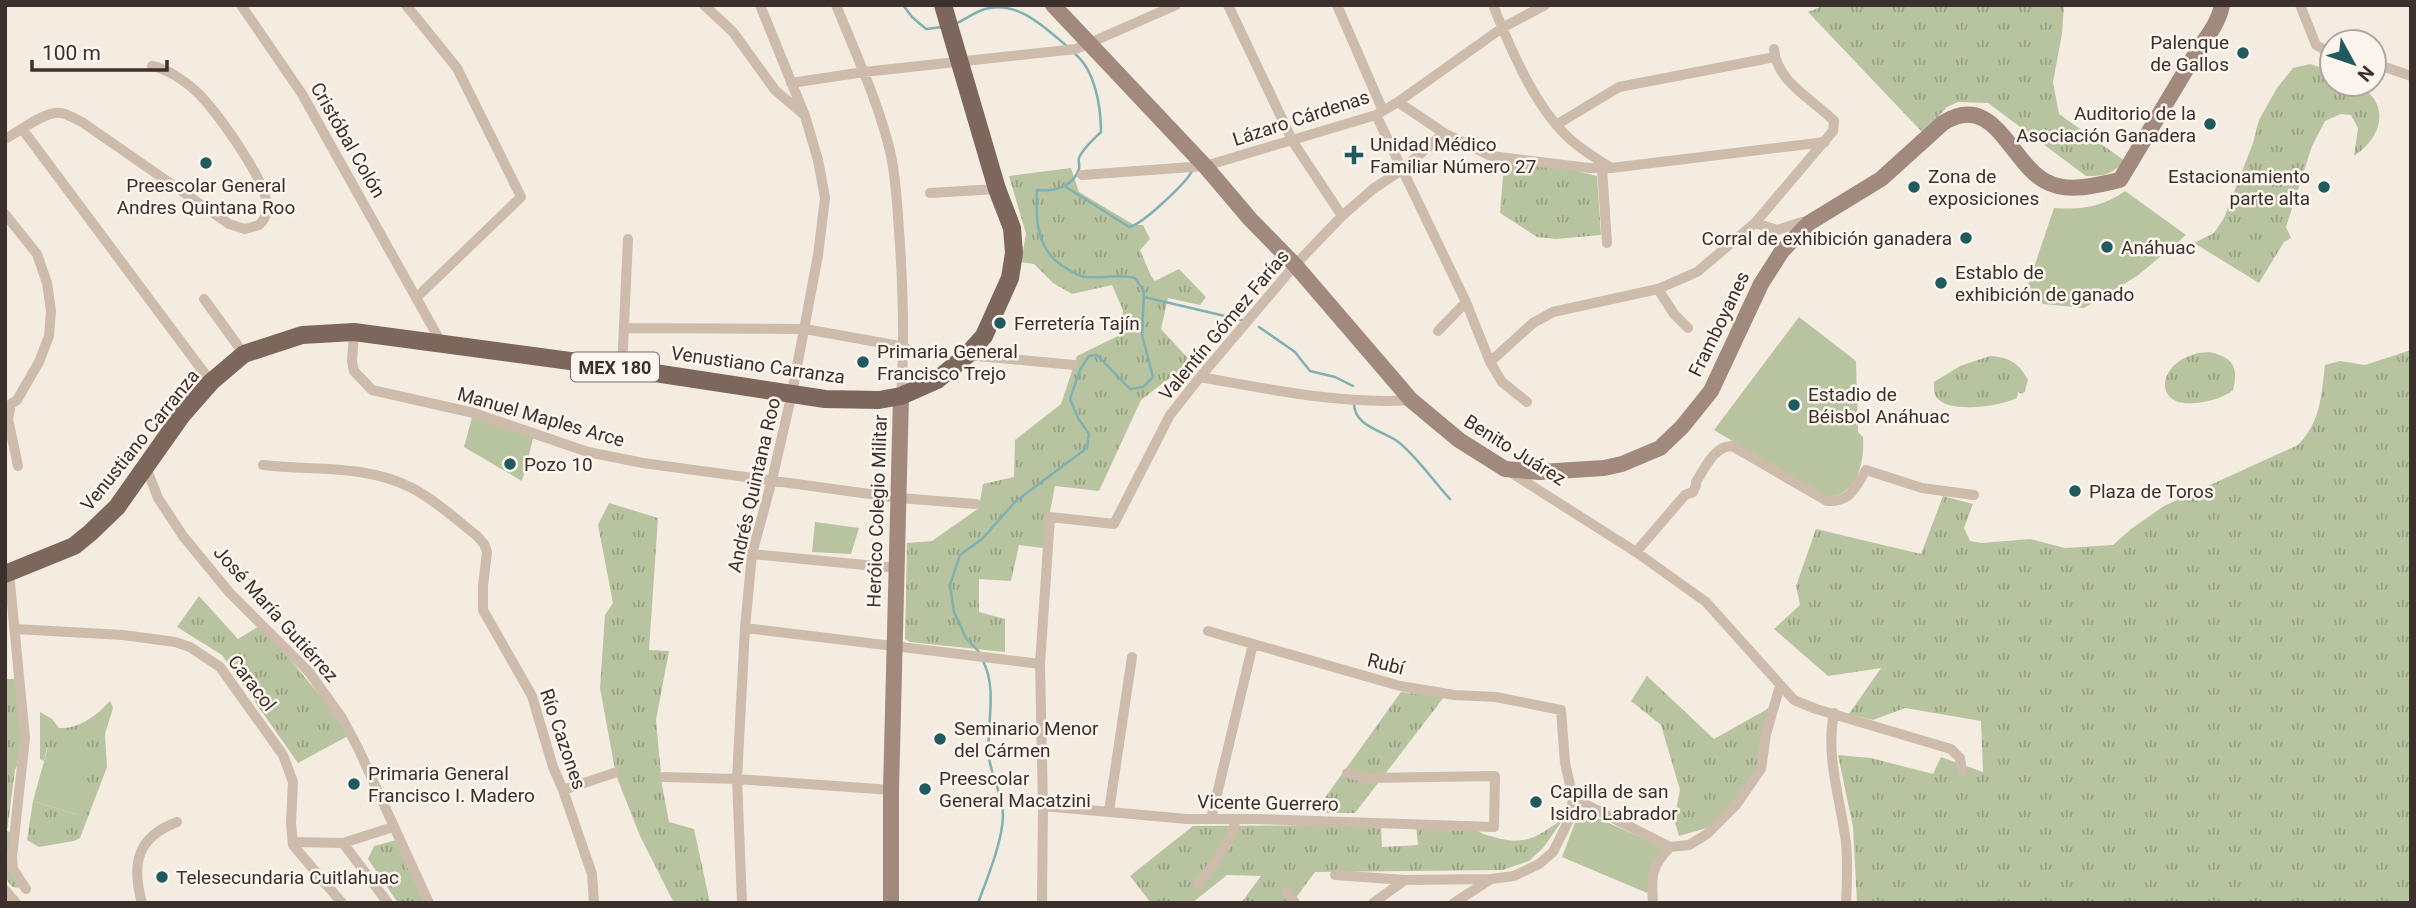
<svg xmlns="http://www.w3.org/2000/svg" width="2416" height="908" font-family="Roboto,sans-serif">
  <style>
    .grass { fill: url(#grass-tufts) }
    .garden { fill: #b8c4a0 }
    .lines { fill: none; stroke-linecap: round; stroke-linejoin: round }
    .stream { stroke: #7fb0b2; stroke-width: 2.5 }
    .street { stroke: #cdbbac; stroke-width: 10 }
    .secondary { stroke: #a18a7d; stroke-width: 16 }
    .primary { stroke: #7d675c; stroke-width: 18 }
    .poi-dot { fill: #1f5a5e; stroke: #fbf5ee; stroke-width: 2.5 }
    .labels { text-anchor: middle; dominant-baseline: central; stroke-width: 5; stroke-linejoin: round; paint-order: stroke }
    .shield { fill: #fbf5ee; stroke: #756b66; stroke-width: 2 }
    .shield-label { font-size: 18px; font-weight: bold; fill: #3b302b }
    .poi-label { font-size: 19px; fill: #3b302b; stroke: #fbf5ee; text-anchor: start }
    .street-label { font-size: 19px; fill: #3b302b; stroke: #fbf5ee }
  </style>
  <defs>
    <pattern id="grass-tufts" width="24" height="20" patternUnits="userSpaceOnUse" patternTransform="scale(1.75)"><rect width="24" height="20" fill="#b8c4a0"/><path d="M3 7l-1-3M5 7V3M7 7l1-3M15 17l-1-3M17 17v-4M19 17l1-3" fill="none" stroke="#97a083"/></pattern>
  </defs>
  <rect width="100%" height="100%" fill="#f4ebe1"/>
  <path class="grass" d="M1825,5H2064L2062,34L2053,82L2059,114L2125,161C2110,175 2105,176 2086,176L1988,103L1958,102L1947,107L1923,133L1808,12Z
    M2310,64L2332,71V84C2340,84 2352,82 2359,86C2392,104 2381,139 2354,156L2358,128L2351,115L2341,114L2325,121L2312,146L2286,227L2291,238L2284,242L2259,283L2194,243L2214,233L2224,218L2253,143L2259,120L2277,88L2293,68Z
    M1541,162L1597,176L1601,235L1556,239L1537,237L1500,213L1504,163Z
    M1071,168L1079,192L1134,225H1143L1150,239L1140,250L1151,276L1155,281L1179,269L1206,297L1200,305L1168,298L1161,329L1197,368L1190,378L1171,377L1141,400L1099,491L1055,486L1043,548L1019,545L1011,581L979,579V612L1005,619V652L910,642L905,639L907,543L932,541L979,508L983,484L1014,477L1015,440L1061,404L1077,356L1120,335L1123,310L1112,285L1072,294L1053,283L1034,264L1021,262L1026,234L1009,176Z
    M2411,350V903H1857L1853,827L1838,755L1871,758L1933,774L1941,757L1983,772L1981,721L1905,708L1873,720L1849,714L1881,668L1828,676L1774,629L1800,605L1796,586L1816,529L1921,554L1943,496L1973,504L1964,528L1970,541L1982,543L2030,539L2065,548L2113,545L2131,529L2164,506L2298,445C2321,421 2321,397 2325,365L2340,361L2365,365Z
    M2209,352C2233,357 2239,367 2233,390C2224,397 2214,400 2203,402C2147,413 2156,354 2209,352Z
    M1990,356C2009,357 2019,363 2028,380L2025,391L2022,394L2018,392L2017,398C2001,406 1950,414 1937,398C1933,393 1934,387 1934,382L1960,366Z
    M609,503L658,518L649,650L669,651L656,720L662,785L669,822L694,829L710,903H674L640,836L616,775L600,688L605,615L613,603L598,525Z
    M199,596L238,639L261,625L339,718L348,736L298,763L222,655L177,627Z
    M1647,676L1714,739L1771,707L1762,768L1710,827L1679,836L1674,820L1680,790L1661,725L1631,701Z
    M5,679H18L23,753L15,770L7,831L14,834V869L21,887C12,890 10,884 5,877Z
    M1401,692L1444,697L1355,813H1314Z
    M110,701L113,708L105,734L107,767L80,838L74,841L39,847L27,840L33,801L78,815L47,747L44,761L40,759V712L52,719L59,728C80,729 97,715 110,701Z
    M1565,817L1543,848L1529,861L1503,870L1315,872L1292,903H1241L1261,876L1227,875L1192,903H1151L1130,876L1193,826L1381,825L1382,847L1418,845L1416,825L1474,827C1480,834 1486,835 1494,837C1526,847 1539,836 1565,817Z
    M400,839L428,903H398L368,859L374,846Z"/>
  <path class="garden" d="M2125,191L2186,235L2137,276L2084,308L2044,304L2024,297L2054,208C2079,210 2104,207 2125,191Z
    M1799,317L1856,361L1858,432L1863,437C1865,464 1856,497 1825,497L1714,430Z
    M473,414L534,435L522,481L464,447Z
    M815,522L859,528L851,554L812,552Z
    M48,747L92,759L78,815L33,801Z
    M1580,810L1664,848L1647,893L1562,857Z"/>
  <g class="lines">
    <path class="stream" d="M903,5L912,17L926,29L942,27
      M955,24C965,20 974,12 985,9C1018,0 1044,27 1068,47
      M1066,187L1129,227C1142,225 1186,183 1192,171
      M1144,297L1242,320
      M1259,327L1295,352L1310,371L1335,377L1353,386
      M1354,403C1354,426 1381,430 1397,441C1414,453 1435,483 1450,499
      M979,652L966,638L954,612L950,585L960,555L982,539L1016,501L1087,448L1089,434L1078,418L1070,399L1080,370L1089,356L1097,355L1130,389L1143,387L1153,377L1142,335L1144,291L1135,278C1118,273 1103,279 1086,277C1079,277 1072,272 1066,268C1037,252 1035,219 1037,190C1054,192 1073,187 1079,169C1080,165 1078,161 1079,158C1083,148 1094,139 1101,132C1101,107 1095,70 1075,54
      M978,903C987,879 1003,840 1003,815C1003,795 991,776 989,757C986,726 998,690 983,661"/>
    <path class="street" d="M241,5L302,94L442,344
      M406,5L457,68L521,197L417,297
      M704,5L733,32L775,90L803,114
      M836,5C855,52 878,101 890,151C896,176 897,204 899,230C903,286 905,340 901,396
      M1228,5L1293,142L1342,216
      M1337,5L1383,111
      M1493,5C1511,50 1535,108 1571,140C1583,151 1598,159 1611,168
      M2300,5L2316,45L2332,54
      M2374,67L2388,68L2411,76
      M791,83L864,72L1076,49L1176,5
      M1398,102L1444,133L1491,156L1589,168H1611L1825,142
      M1376,115L1466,302L1490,362L1502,382L1527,402
      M1556,125L1619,87L1775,57
      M23,130L211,382
      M5,139C18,132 42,114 55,113C64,111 73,118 82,122L229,224L245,229L259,225C263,221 266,216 267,211C271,185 217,113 199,94C187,82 168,69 152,66
      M1602,168L1607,243
      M1082,175L1205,166L1376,115L1398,102L1502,28L1545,5
      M930,193L997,189
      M5,214L37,254L47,283L51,311L49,336L39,362L17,400L11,404
      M1755,223L1777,230L1802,222L1809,223
      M1658,289L1674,314L1688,328
      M204,299L244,354
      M625,328L805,329L905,347
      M1438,331L1466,302
      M354,332L352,361L354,371L372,390L474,413L588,452L643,463L899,498L976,504
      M967,355L1074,365
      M1490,362L1533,323L1553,312L1658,289L1697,272L1755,223L1833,131L1834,121C1813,99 1777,83 1774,49
      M622,368L628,239
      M1200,377C1269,389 1341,405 1411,400
      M11,404L8,419L18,466
      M263,465C314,471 365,464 412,488C435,500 457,520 477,536L484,544L487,552L483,586V610L532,696L553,767L563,790L592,874L594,903
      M146,467L158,498L183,536L229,592L309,672L342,718L358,748L429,903
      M1510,472L1636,552L1706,602L1794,700L1816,709L1951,749L1960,758L1962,771
      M1636,552L1685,495L1693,492L1696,485V482C1705,468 1714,446 1732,446L1827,501C1851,502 1855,488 1866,470L1922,488L1974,495
      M752,554L896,568
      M9,573L25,738L12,857L13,869L26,889
      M745,628L1040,664
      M15,629L123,635L175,642L190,647L220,667L283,755L293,782L291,823L293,845L342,903
      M1208,631L1400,686L1454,695L1496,697L1561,710L1565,763L1573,798L1570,818L1553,852L1539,864L1514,876L1491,879L1454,903
      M1834,713C1825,756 1841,801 1846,843C1848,863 1847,883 1846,903
      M664,777L737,779L891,790
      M563,790L614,773
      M1573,798L1670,847
      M1043,806L1187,819H1254L1494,827L1495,776L1367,778L1347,773
      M1109,811L1132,657
      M1211,819L1253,644
      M293,842L343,843L393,827
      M343,843L388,903
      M1670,847L1689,845L1707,834L1736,805L1761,769L1766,734L1780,686
      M1335,875L1405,880L1491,879
      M1198,885C1214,864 1230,845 1236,819
      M5,890L16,903
      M1287,892L1295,903
      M142,903C131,864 137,837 177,822
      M742,903L737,779L745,628L752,554L772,480L792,393L818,255L825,198L818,160L805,116L760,5
      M1042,903L1043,806L1040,664L1050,517L1114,524L1170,415L1200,377L1295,265L1342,216L1373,189L1403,169L1444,133
      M1373,903L1405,880
      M1653,903C1651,876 1651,867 1670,847"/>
    <path class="secondary" d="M1053,5L1205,166L1250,219L1295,265L1411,400L1459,440L1505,469L1540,472L1604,468L1622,464L1660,448L1682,427L1711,391L1761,284L1782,251L1809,223L1881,179L1943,123C1994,90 2010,162 2045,181C2068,194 2096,185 2120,180L2199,48C2209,35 2219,21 2222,5
      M891,903V790L901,396"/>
    <path class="primary" d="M5,574L74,546L90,533L117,507L182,415L211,382L244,354L302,335L354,332L622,368L825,399L879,400L901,396L937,380L967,355L984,336L1010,278L1014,253L1012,228L997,189L943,5"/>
  </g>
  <g class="poi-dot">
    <circle cx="2243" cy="53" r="7"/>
    <circle cx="2210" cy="124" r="7"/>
    <path d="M1350.5 144.5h7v7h7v7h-7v7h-7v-7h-7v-7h7z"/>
    <circle cx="206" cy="163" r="7"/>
    <circle cx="1914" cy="187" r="7"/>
    <circle cx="2324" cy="187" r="7"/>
    <circle cx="1966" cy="238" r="7"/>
    <circle cx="2107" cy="247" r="7"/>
    <circle cx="1941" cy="283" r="7"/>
    <circle cx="1000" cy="323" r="7"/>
    <circle cx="863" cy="362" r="7"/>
    <circle cx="1794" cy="405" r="7"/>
    <circle cx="510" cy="464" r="7"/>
    <circle cx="2075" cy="491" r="7"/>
    <circle cx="940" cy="739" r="7"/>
    <circle cx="354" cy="784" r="7"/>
    <circle cx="925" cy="789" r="7"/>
    <circle cx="1536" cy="802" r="7"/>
    <circle cx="162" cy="877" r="7"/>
  </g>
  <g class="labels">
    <rect class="shield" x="571" y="352.5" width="88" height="29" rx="5"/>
    <g class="shield-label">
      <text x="615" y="367">MEX 180</text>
    </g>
    <g class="poi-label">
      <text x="2229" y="42" text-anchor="end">Palenque<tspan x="2229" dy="22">de Gallos</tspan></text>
      <text x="2196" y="113" text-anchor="end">Auditorio de la<tspan x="2196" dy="22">Asociación Ganadera</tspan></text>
      <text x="1370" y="144">Unidad Médico<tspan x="1370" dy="22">Familiar Número 27</tspan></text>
      <text x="1928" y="176">Zona de<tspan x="1928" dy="22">exposiciones</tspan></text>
      <text x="2310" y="176" text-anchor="end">Estacionamiento<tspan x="2310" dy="22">parte alta</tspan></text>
      <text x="206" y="185" text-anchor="middle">Preescolar General<tspan x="206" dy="22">Andres Quintana Roo</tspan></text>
      <text x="1952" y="238" text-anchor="end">Corral de exhibición ganadera</text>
      <text x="2121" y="247">Anáhuac</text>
      <text x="1955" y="272">Establo de<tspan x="1955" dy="22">exhibición de ganado</tspan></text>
      <text x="1014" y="323">Ferretería Tajín</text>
      <text x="877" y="351">Primaria General<tspan x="877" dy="22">Francisco Trejo</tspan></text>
      <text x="1808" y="394">Estadio de<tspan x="1808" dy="22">Béisbol Anáhuac</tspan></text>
      <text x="524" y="464">Pozo 10</text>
      <text x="2089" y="491">Plaza de Toros</text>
      <text x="954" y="728">Seminario Menor<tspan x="954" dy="22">del Cármen</tspan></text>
      <text x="368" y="773">Primaria General<tspan x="368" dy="22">Francisco I. Madero</tspan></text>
      <text x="939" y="778">Preescolar<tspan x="939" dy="22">General Macatzini</tspan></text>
      <text x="1550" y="791">Capilla de san<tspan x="1550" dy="22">Isidro Labrador</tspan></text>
      <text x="176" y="877">Telesecundaria Cuitlahuac</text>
    </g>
    <g class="street-label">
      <text transform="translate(1301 118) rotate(-18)">Lázaro Cárdenas</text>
      <text transform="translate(348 140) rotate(60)">Cristóbal Colón</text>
      <text transform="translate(1719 324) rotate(-64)">Framboyanes</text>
      <text transform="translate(1224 325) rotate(-50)">Valentín Gómez Farías</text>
      <text transform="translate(758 365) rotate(8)">Venustiano Carranza</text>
      <text transform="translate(541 417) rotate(16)">Manuel Maples Arce</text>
      <text transform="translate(140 440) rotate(-51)">Venustiano Carranza</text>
      <text transform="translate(1515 450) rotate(32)">Benito Juárez</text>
      <text transform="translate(754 485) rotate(-77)">Andrés Quintana Roo</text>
      <text transform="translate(877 511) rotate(-88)">Heróico Colegio Militar</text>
      <text transform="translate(276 614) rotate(48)">José María Gutiérrez</text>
      <text transform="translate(1386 664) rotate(14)">Rubí</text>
      <text transform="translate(252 683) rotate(52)">Caracol</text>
      <text transform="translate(563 739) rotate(71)">Río Cazones</text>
      <text transform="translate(1268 803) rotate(1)">Vicente Guerrero</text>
    </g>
  </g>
  <rect width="2416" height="908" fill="none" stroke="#3b302b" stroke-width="14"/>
  <g transform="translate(2353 63) rotate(130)"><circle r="33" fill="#fbf5ee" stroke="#aea6a0" stroke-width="2"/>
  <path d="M0-5L12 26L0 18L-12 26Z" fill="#1f5a5e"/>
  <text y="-10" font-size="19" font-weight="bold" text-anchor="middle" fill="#3b302b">N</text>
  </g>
  <path d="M32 60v10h135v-10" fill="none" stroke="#3b302b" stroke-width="3.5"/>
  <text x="42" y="60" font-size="21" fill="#3b302b" stroke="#fbf5ee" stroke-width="5" paint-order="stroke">100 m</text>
</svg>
